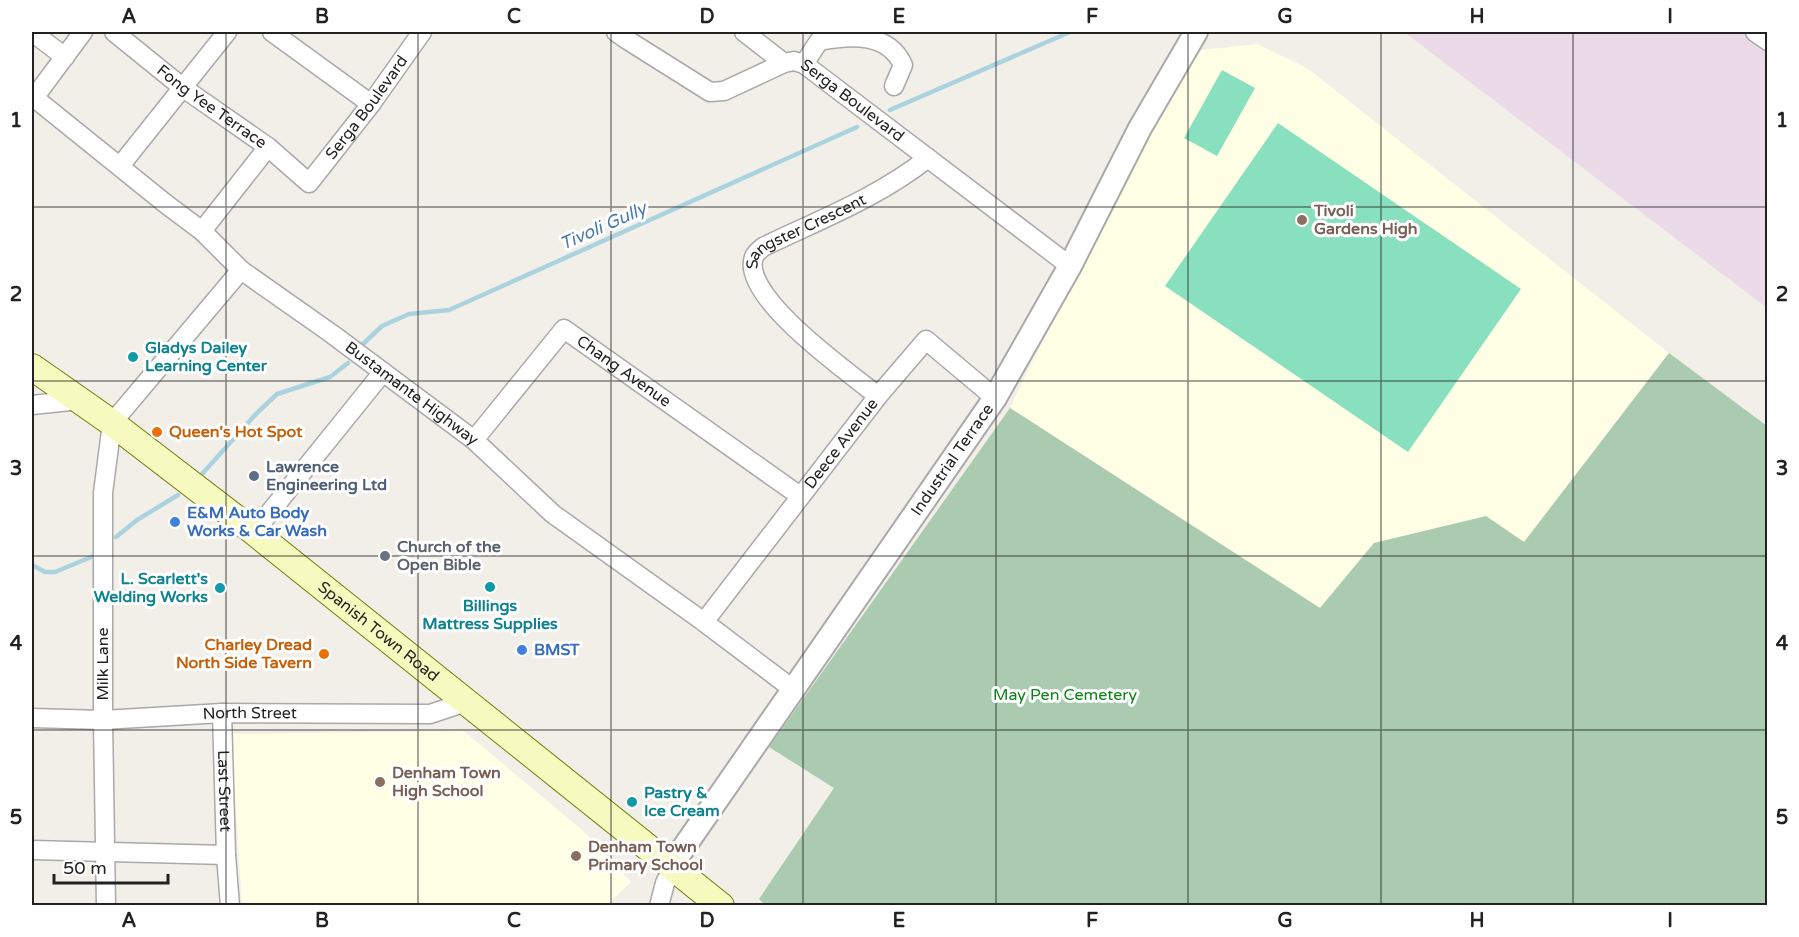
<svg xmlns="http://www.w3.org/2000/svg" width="1799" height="937" font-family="'Varela Round',sans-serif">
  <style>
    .industrial { fill: #ebdbe8 }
    .education { fill: #ffffe5 }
    .cemetery { fill: #aacbaf }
    .pitch { fill: #88e0be }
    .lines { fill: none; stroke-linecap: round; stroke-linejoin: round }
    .stream { stroke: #aad3df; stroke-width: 4.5 }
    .minor-casing { stroke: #a9a9a9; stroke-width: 21 }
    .tertiary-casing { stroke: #a9a9a9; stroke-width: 26 }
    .secondary-casing { stroke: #707d05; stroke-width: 28 }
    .minor { stroke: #fff; stroke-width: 18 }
    .tertiary { stroke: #fff; stroke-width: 22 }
    .secondary { stroke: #f7fabf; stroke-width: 26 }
    .grid { fill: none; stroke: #222; stroke-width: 1.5; stroke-opacity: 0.55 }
    .education-dot { fill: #8d6e63; stroke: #fff; stroke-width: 2 }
    .culture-dot { fill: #0f9aa8; stroke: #fff; stroke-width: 2 }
    .food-dot { fill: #e8710a; stroke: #fff; stroke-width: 2 }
    .service-dot { fill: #5c6f8a; stroke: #fff; stroke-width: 2 }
    .shop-dot { fill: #3f7fe0; stroke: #fff; stroke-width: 2 }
    .worship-dot { fill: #6b7280; stroke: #fff; stroke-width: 2 }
    .labels { text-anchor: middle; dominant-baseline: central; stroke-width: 6; stroke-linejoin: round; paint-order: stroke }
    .street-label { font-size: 16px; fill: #222; stroke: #fff }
    .education-label { font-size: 16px; font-weight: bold; fill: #785e54; stroke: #fff; text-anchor: start }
    .culture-label { font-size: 16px; font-weight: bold; fill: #0d838f; stroke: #fff; text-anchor: start }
    .food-label { font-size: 16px; font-weight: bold; fill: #c56008; stroke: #fff; text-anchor: start }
    .service-label { font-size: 16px; font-weight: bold; fill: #4e5e75; stroke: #fff; text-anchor: start }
    .shop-label { font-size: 16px; font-weight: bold; fill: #366cbe; stroke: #fff; text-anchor: start }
    .worship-label { font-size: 16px; font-weight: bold; fill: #5b616d; stroke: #fff; text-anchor: start }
    .park-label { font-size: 16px; fill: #0c8416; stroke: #fff }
    .water-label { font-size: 18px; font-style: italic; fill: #4a7aab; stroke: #fff }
    .neatline { fill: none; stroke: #222; stroke-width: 2 }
    .grid-label { font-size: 20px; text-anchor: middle; font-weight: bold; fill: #222 }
  </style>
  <rect width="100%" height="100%" fill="#f2efe9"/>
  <path class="industrial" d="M1404,32H1767V308Z"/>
  <path class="education" d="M1257,44L1307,68L1669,353L1524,543H1374L1320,608L1010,408L1029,368L1173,86L1202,50Z
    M464,731L582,830L631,882L607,905H242L231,734Z"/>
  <path class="cemetery" d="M1669,353L1767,426V905L766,906L759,899L834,788L769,747L1010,408L1320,608L1374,543L1486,516L1524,542Z"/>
  <path class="pitch" d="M1222,70L1255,88L1217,156L1184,138Z
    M1278,123L1521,289L1408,452L1165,286Z"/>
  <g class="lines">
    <path class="stream" d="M890,110L1070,32
      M363,344L382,326L409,314L449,310L857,127
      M202,474L255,415L277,394L330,377L348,363
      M116,537L137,520L178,495
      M32,565L45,572H55L96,555"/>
    <g class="minor-casing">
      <g id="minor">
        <path d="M32,32L65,57"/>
        <path id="s1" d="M114,32L182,87L268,147L309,183L371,104L422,32"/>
        <path d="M272,32L371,104"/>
        <path id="s2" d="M616,32L629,41L710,92L724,91L784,63L794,61L804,64L1070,266"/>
        <path d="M744,32L784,63"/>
        <path d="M1755,32L1768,41"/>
        <path d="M804,64L819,41C850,35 888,32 903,65L894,86"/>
        <path id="s3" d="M32,96L166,204L202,231L241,270L332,334L474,440L553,514L704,622L794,690"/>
        <path d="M34,98L83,32"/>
        <path d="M120,166L227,32"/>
        <path d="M202,231L268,147"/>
        <path id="s4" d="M878,396C851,374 739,296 754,257C755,253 760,250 763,247C819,220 879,197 928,158"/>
        <path d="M32,405L80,400"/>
        <path id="s5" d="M474,440L564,329L800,496"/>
        <path d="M254,532L383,372"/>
        <path id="s6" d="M704,622L878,396L926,340L995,398"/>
        <path id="s7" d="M222,713L226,855L230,906"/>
        <path id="s8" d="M32,718L103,720L222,713L430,714L466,702"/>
        <path d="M32,850L226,855"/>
        <path d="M106,906L103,720V493L112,423L241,270"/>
        <path d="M659,906L665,883L673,867"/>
      </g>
    </g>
    <g class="tertiary-casing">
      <g id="tertiary">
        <path id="s9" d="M673,867L680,853L995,398L1070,266L1140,128L1196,32"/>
      </g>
    </g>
    <g class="secondary-casing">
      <g id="secondary">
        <path id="s10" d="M32,367L112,423L254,532L721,906"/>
      </g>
    </g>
    <use href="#minor" class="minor"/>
    <use href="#tertiary" class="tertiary"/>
    <use href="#secondary" class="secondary"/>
  </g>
  <path class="grid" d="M226,32V906M418,32V906M611,32V906M803,32V906M996,32V906M1188,32V906M1381,32V906M1573,32V906M32,207H1768M32,381H1768M32,556H1768M32,730H1768"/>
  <g class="education-dot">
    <circle cx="1302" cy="220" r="6"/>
    <circle cx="380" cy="782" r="6"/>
    <circle cx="576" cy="856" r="6"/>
  </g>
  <g class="culture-dot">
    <circle cx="133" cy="357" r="6"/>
    <circle cx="490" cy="587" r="6"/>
    <circle cx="220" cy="588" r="6"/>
    <circle cx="632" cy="802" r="6"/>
  </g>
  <g class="food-dot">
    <circle cx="157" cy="432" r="6"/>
    <circle cx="324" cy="654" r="6"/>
  </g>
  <circle class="service-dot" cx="254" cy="476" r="6"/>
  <g class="shop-dot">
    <circle cx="175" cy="522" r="6"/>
    <circle cx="522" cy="650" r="6"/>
  </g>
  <circle class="worship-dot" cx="385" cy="556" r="6"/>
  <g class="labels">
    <g class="street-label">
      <text stroke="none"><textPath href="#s2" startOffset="273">Serga Boulevard</textPath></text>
      <text stroke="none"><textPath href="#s1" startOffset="123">Fong Yee Terrace</textPath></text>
      <text stroke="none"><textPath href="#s1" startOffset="342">Serga Boulevard</textPath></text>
      <text stroke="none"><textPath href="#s4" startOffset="250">Sangster Crescent</textPath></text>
      <text stroke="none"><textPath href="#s5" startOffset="216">Chang Avenue</textPath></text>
      <text stroke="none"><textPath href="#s3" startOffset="483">Bustamante Highway</textPath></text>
      <text stroke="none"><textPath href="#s6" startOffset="225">Deece Avenue</textPath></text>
      <text stroke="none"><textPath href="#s9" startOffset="494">Industrial Terrace</textPath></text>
      <text stroke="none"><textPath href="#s10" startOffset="436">Spanish Town Road</textPath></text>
      <text transform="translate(103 664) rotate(-90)">Milk Lane</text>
      <text stroke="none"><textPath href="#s8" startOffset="218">North Street</textPath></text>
      <text stroke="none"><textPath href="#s7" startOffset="78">Last Street</textPath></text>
    </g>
    <g class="education-label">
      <text x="1314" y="211">Tivoli<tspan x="1314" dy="18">Gardens High</tspan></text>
      <text x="392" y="773">Denham Town<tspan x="392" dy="18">High School</tspan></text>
      <text x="588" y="847">Denham Town<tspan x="588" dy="18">Primary School</tspan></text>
    </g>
    <g class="culture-label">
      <text x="145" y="348">Gladys Dailey<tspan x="145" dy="18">Learning Center</tspan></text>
      <text x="208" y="579" text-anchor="end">L. Scarlett's<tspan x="208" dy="18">Welding Works</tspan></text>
      <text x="490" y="606" text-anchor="middle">Billings<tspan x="490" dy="18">Mattress Supplies</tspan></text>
      <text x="644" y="793">Pastry &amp;<tspan x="644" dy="18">Ice Cream</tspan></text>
    </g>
    <g class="food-label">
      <text x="169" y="432">Queen's Hot Spot</text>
      <text x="312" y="645" text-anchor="end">Charley Dread<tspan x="312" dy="18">North Side Tavern</tspan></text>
    </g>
    <g class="service-label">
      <text x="266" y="467">Lawrence<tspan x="266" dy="18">Engineering Ltd</tspan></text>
    </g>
    <g class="shop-label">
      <text x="187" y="513">E&amp;M Auto Body<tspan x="187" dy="18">Works &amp; Car Wash</tspan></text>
      <text x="534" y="650">BMST</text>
    </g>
    <g class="worship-label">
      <text x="397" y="547">Church of the<tspan x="397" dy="18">Open Bible</tspan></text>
    </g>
    <g class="park-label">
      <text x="1065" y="695">May Pen Cemetery</text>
    </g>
    <g class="water-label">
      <text transform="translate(603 226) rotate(-24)">Tivoli Gully</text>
    </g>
  </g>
  <rect width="1799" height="937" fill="none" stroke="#ffffff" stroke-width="66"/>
  <path d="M54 874v9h114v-9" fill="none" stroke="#222222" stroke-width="3"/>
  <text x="63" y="874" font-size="18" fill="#222222" stroke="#ffffff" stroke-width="4.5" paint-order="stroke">50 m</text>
  <rect x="33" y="33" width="1733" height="871" class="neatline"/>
  <g class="grid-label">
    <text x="129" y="23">A</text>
    <text x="322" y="23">B</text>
    <text x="514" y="23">C</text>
    <text x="707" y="23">D</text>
    <text x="899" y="23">E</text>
    <text x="1092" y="23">F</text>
    <text x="1285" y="23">G</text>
    <text x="1477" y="23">H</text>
    <text x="1670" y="23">I</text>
    <text x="16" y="127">1</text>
    <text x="1782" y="127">1</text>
    <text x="16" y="301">2</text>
    <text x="1782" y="301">2</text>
    <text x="16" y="475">3</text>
    <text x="1782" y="475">3</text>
    <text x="16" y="650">4</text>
    <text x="1782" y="650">4</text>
    <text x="16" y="824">5</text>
    <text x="1782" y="824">5</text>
    <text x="129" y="927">A</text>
    <text x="322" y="927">B</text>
    <text x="514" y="927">C</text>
    <text x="707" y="927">D</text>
    <text x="899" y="927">E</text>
    <text x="1092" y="927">F</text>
    <text x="1285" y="927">G</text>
    <text x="1477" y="927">H</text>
    <text x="1670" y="927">I</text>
  </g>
</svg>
